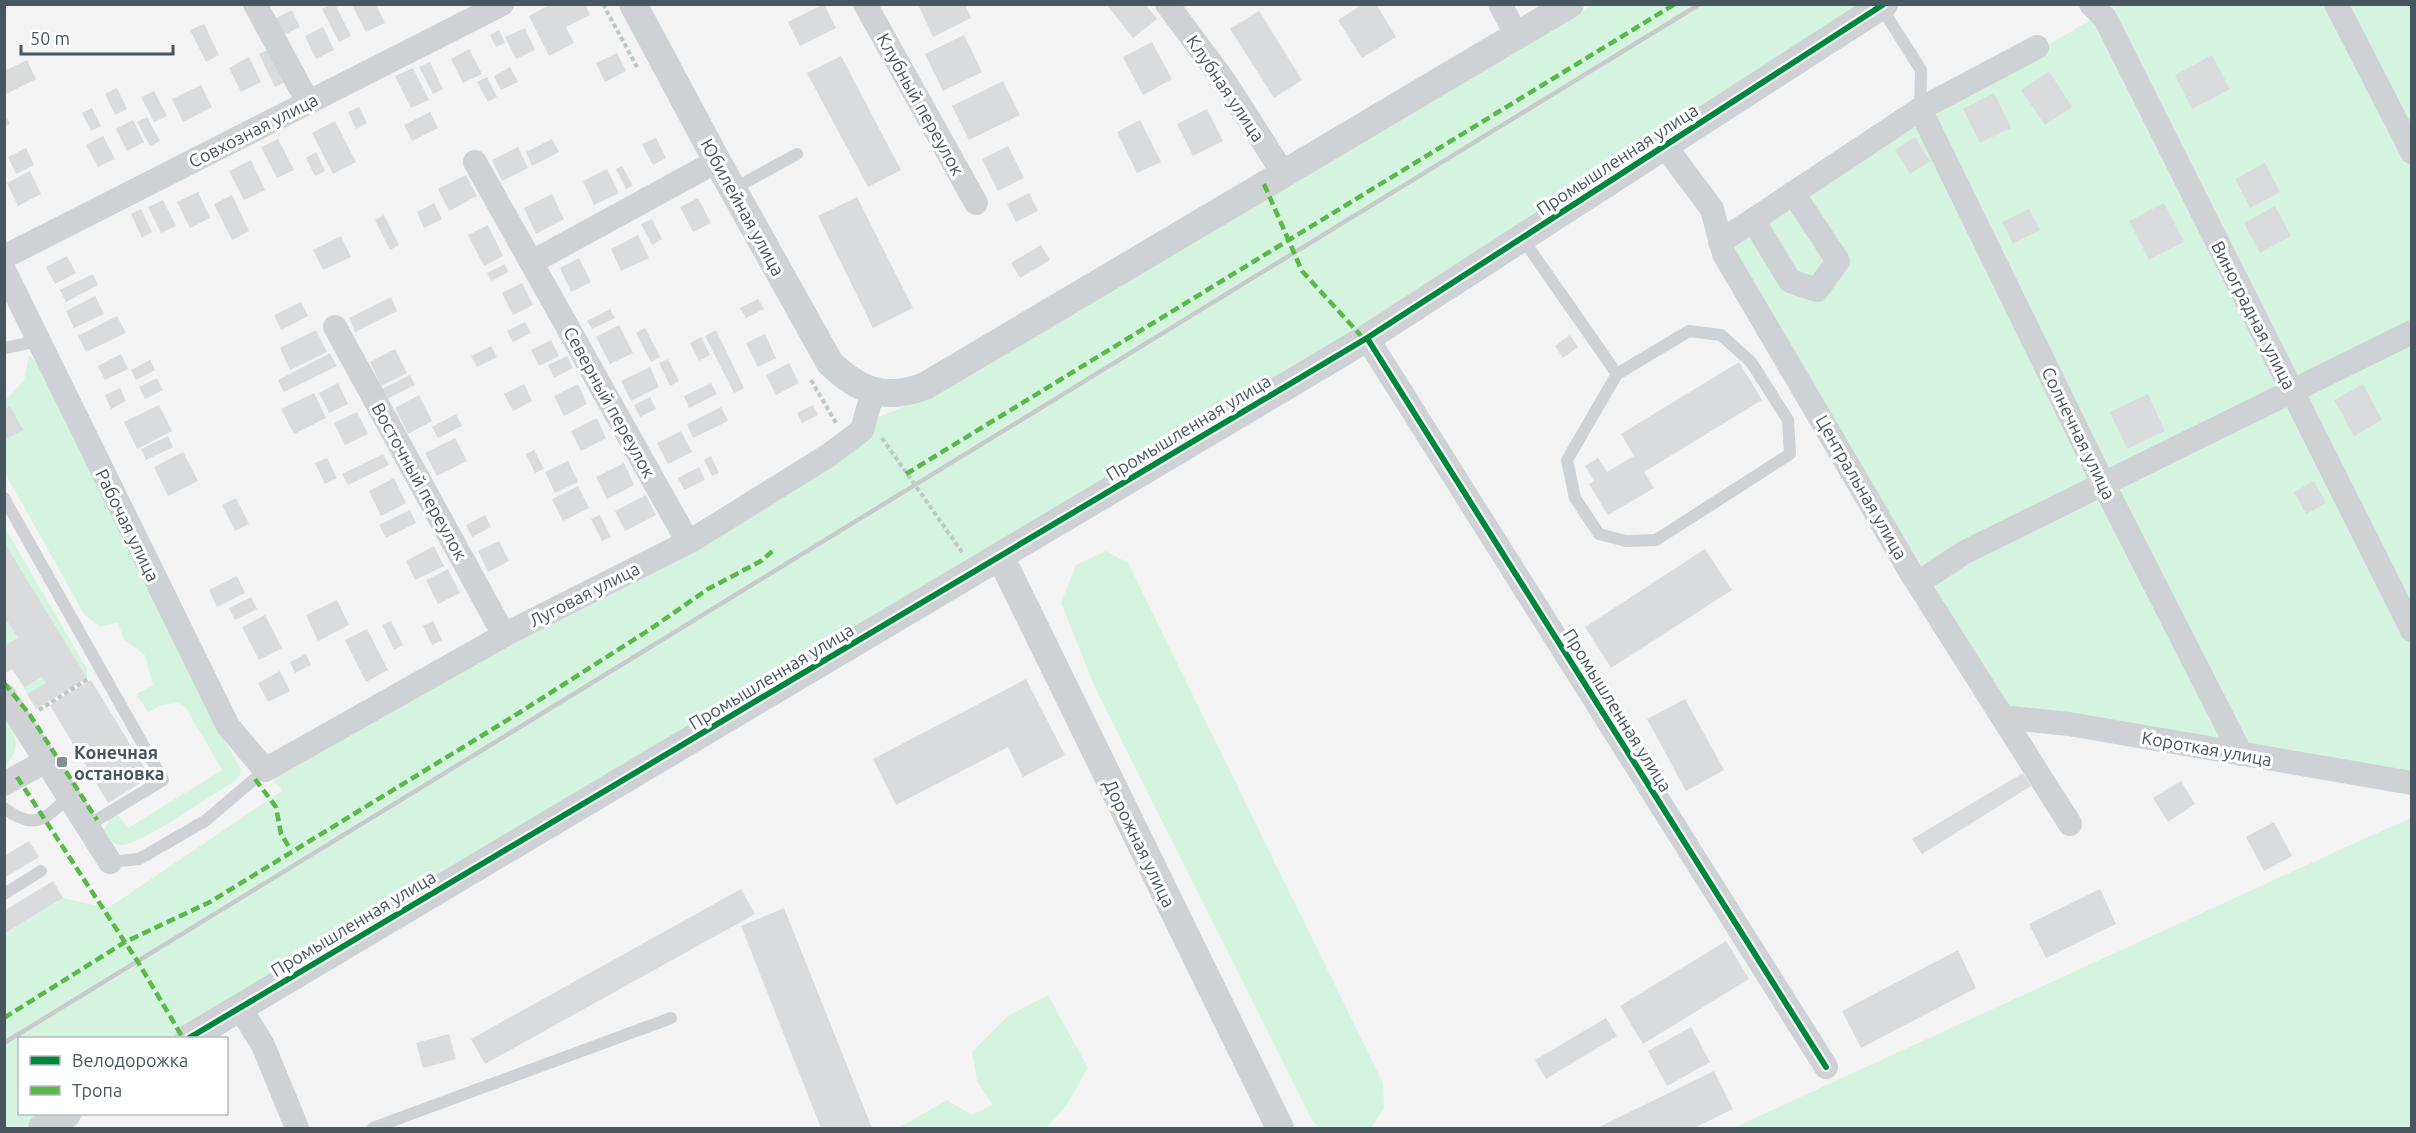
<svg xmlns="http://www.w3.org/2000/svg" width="2416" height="1133" font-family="Ubuntu,sans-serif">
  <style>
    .green { fill: #d5f4e0 }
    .building { fill: #dadbdd }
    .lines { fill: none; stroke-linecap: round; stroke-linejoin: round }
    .path { stroke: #bbc8c3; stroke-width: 4; stroke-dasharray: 4.5 3; stroke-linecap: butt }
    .service { stroke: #ced2d4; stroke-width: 12 }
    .minor { stroke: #ced2d4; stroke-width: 24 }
    .tertiary { stroke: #ced2d4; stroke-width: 28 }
    .rail { stroke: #c8cacd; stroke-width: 4.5 }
    .quiet { stroke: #58b947; stroke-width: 4.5; stroke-dasharray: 9 4.5; stroke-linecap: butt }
    .cycleway-casing { stroke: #fff; stroke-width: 10 }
    .cycleway { stroke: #00873e; stroke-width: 6 }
    .poi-dot { fill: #838e95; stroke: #fff; stroke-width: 2 }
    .labels { text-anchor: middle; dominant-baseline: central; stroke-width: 6; stroke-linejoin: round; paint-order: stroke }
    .street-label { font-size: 18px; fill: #475762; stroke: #fff }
    .poi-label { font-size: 18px; font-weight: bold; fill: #475762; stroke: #fff; text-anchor: start }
  </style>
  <rect width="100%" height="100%" fill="#f3f3f3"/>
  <path class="green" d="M1592,5H1865L1144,464L172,1038H20V1114H46L22,1128H5V934L63,898L108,908L282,791L271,777L871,420L926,398Z
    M2116,5H2411V780L2009,711L1723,236Z
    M29,355L42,369L219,730L241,770L239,777L231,784C208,796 141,846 120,845C112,844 107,836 103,831L111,816L117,814L128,828L222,770L186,708L178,703L161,705L148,712L136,694L153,685L145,655L124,640L118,622L100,627L84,614L5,473L4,402L24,380Z
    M4,526L87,669V678L36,709L13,669L5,673Z
    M1106,551L1128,563L1383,1083L1384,1109L1371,1128H1319L1312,1120L1094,685L1061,603L1076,565Z
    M5,714C15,733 23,748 5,766Z
    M2411,818V1128H1733L2337,851Z
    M1048,995L1088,1068L1066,1106L1046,1128H898L947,1100L972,1115L993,1105L977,1081L972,1052L1008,1016Z"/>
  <path class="building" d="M332,4H335L351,36L339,42L322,9Z
    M551,4H585L590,15L566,27L574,43L549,56L529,16Z
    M824,4L836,28L800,46L788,22Z
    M918,4H965L971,18L933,37Z
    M1106,4H1145L1157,19L1133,38Z
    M1363,4H1376L1396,37L1362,58L1338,20Z
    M352,5H376L385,23L366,32Z
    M292,10L300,27L282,36L274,19Z
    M1259,11L1302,80L1274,98L1230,29Z
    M204,24L219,55L206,62L190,30Z
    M323,27L334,50L316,59L305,36Z
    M525,28L535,50L516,59L505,37Z
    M499,30L505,43L496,47L490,35Z
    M964,35L982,72L943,91L925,54Z
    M1152,42L1172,79L1143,95L1123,57Z
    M271,48L287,81L275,87L259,54Z
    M469,49L482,74L463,83L451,59Z
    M617,53L626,71L605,82L596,63Z
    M2212,55L2230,89L2192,109L2175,75Z
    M841,56L901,170L868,187L807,73Z
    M249,57L261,82L241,92L229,68Z
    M27,60L36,79L4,95V71Z
    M430,62L443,89L433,94L419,67Z
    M510,67L518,82L501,90L494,76Z
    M413,68L429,100L411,108L395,76Z
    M2049,71L2072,107L2045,125L2021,90Z
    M487,77L497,97L488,102L477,82Z
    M1003,81L1020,115L969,140L952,106Z
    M201,85L212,107L183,122L172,99Z
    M117,88L127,109L115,115L105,94Z
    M154,91L167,116L154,122L141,97Z
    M1994,93L2011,128L1980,143L1963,109Z
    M359,107L367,123L356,129L348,112Z
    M92,108L101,126L91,131L82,113Z
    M1207,109L1223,141L1193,156L1177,124Z
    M430,112L438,128L412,141L404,125Z
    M4,114L10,124L4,127Z
    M147,117L160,141L150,146L137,122Z
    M133,120L144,142L127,151L116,129Z
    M1140,120L1161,162L1137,173L1117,132Z
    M335,121L356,162L333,174L312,133Z
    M103,136L115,159L98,167L86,145Z
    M1915,137L1930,161L1910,174L1895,150Z
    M656,138L666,158L653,165L642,144Z
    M278,139L294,170L277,178L261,147Z
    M552,139L559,152L532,166L526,152Z
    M1008,146L1024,178L998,191L982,159Z
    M518,147L528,168L502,181L492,160Z
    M26,148L34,165L16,174L8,157Z
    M316,152L325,171L315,176L306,158Z
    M251,160L265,190L244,200L229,171Z
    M2265,163L2280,192L2250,208L2235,179Z
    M622,166L633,186L626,189L616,169Z
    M607,169L619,193L594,205L583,181Z
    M30,171L41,194L18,206L7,183Z
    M466,175L477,196L449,211L438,189Z
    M198,192L210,218L190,228L177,202Z
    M1029,193L1038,211L1016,222L1007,204Z
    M552,194L564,219L536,234L524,208Z
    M232,195L249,231L232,240L214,204Z
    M857,197L913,308L873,328L818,216Z
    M698,198L711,223L693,232L680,207Z
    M163,200L176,226L161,233L148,207Z
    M434,203L442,219L424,228L417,212Z
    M2164,203L2184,242L2149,260L2129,221Z
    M2275,206L2291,236L2260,253L2244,223Z
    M141,209L152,232L142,238L131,214Z
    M2029,209L2040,230L2013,244L2002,222Z
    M384,215L399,245L390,250L375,220Z
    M652,219L662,239L652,245L641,224Z
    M488,225L503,256L484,266L468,235Z
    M638,235L649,258L621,271L611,249Z
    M341,236L351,257L323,270L313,250Z
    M1041,245L1050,260L1020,278L1011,263Z
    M67,256L76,273L55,284L46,267Z
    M579,258L591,282L571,292L560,268Z
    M505,264L508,272L491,281L487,273Z
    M93,274L98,285L66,302L60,290Z
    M522,283L533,305L513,315L502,293Z
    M95,296L104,314L74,328L66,311Z
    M391,297L397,311L355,332L349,318Z
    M758,299L764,309L746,318L740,308Z
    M301,302L308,316L281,330L274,315Z
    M610,309L615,318L592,329L587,321Z
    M117,316L126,333L86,352L78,336Z
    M525,322L531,333L513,342L507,331Z
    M619,325L633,353L610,364L596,337Z
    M645,328L660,357L651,362L636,333Z
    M316,330L327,352L290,370L280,348Z
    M716,330L744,388L734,393L705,336Z
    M765,334L776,358L758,367L746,343Z
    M1570,335L1578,347L1563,358L1555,346Z
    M701,337L710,355L699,361L690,343Z
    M551,340L559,356L539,366L531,350Z
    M491,346L497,357L477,367L471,356Z
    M395,349L407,373L381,386L370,362Z
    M330,353L337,366L284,392L278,380Z
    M121,354L128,369L105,380L98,366Z
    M567,356L573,368L554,378L548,365Z
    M668,359L679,381L670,386L659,363Z
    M150,360L155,370L136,380L131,370Z
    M1739,362L1762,400L1644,472L1654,488L1608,515L1589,484L1594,481L1585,466L1598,458L1607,472L1634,456L1621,434Z
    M789,363L799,383L776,395L766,375Z
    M650,367L659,387L631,401L621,381Z
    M410,375L415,385L387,399L382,389Z
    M157,378L163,390L145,399L139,387Z
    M338,383L348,404L329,413L319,393Z
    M711,383L717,394L689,408L684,396Z
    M524,384L532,401L513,411L504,394Z
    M578,384L587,404L564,416L554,396Z
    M2363,384L2382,420L2354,436L2334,400Z
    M120,388L126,401L111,409L105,395Z
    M314,393L326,418L294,434L281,409Z
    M2148,394L2165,431L2127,449L2110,412Z
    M419,395L432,421L408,434L395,408Z
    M650,397L656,409L640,417L634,405Z
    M159,405L172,431L137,449L124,422Z
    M813,405L818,415L802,423L797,413Z
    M10,406L23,430L4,440V409Z
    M721,407L728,421L693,438L687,424Z
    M357,412L368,434L345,445L334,423Z
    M456,414L462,426L438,438L432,427Z
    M597,418L606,438L581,451L571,431Z
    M681,431L692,452L668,464L657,443Z
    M168,436L173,447L146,460L141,449Z
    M455,438L467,461L437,476L425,453Z
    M534,450L544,469L535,473L526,454Z
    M183,452L198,481L168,496L154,467Z
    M383,454L389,465L348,485L342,474Z
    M711,456L719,473L712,476L704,460Z
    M327,458L337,478L325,484L315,463Z
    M568,461L578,482L555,493L545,472Z
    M624,463L634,485L607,499L596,477Z
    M699,467L705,480L684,490L678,478Z
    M394,478L406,503L381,516L369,491Z
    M2314,481L2326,503L2306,514L2294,492Z
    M578,486L589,508L563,521L552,499Z
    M646,495L656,515L625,531L615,511Z
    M236,498L249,524L235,531L222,505Z
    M410,510L416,523L386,538L379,525Z
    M485,515L491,527L472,537L466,525Z
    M600,515L611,537L602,541L591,519Z
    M499,541L509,561L488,572L478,551Z
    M4,542L87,678L36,709L27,694L46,683L42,677L24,687L12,669L4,674V646L18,638L8,622L4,624Z
    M434,546L444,566L415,580L406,561Z
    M1705,549L1732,590L1611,668L1585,627Z
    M448,569L460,593L438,604L426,580Z
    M237,576L245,593L217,607L209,590Z
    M251,597L257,609L235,620L229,608Z
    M337,600L349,625L318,641L306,615Z
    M265,615L282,648L259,660L242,627Z
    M391,621L403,645L394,650L382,625Z
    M433,621L442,640L432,645L423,626Z
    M367,629L388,670L366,682L345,640Z
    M306,654L311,665L295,673L290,662Z
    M280,671L290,691L268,702L258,683Z
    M1026,679L1065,755L1023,777L1008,747L896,805L873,759Z
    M91,680L150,777L108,803L50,705Z
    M1685,699L1724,770L1686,791L1647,719Z
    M2023,773L2031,786L1922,854L1912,839Z
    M2181,781L2195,804L2168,822L2153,798Z
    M2274,822L2292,856L2264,871L2246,837Z
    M29,841L39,857L4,878V856Z
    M53,881L63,898L4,934V911Z
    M741,889L755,914L485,1064L471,1039Z
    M2100,889L2116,924L2046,958L2029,924Z
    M784,908L872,1128H821L741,926Z
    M1726,941L1749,979L1643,1044L1620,1006Z
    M1958,950L1976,988L1861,1048L1842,1011Z
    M1606,1018L1617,1036L1546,1079L1535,1060Z
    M1691,1027L1710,1062L1667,1086L1648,1051Z
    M449,1034L456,1059L423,1068L416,1043Z
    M1714,1071L1733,1109L1694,1128H1597Z"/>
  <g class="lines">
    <path class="path" d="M603,4L637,67
      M811,380L836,423
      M882,438L962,552
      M39,710L88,679"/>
    <path class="service" d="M1881,7L1921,70L1920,109
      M733,189L797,154
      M1522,238L1617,374L1567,460L1575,498L1599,534L1626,541L1656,540L1790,454L1788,420L1751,362L1721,335L1689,331L1617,374
      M4,348L39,341
      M4,498L163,780L87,826
      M4,808C33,830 46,821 68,796
      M110,862L139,859L205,821L265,770
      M4,894L41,871
      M373,1128L671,1018"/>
    <path class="minor" d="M255,4L308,102
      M865,4L976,203
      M1167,4L1225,82L1283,173
      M1500,4L1516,34
      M2091,4L2105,18L2412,630
      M2336,4L2412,152
      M1920,109L2103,483L2241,754
      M1665,146L1712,209L1724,254L1910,571L2070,824
      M475,162L688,542
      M1753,220L1790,281L1817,290L1838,261L1793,193
      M1720,242L1920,109L2037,47
      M4,257L502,4
      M532,262L717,161
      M4,270L228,726L265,770L510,632L694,539L829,455L862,430L873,391
      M335,327L504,635
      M1367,338L1826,1067
      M1918,583L1965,552L2412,332
      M4,695L110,862
      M2002,717L2069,724L2412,783
      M4,784L46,761
      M240,1008L263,1045L297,1128"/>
    <path class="tertiary" d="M633,4L717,161L830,363C860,392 886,401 925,386L1570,4
      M1001,558L1280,1128
      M189,1038L1367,338L1884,4
      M42,1128L67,1114"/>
    <path class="rail" d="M4,1043L1700,4"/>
    <path class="quiet" d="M1264,184L1302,271L1364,339
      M906,474L1675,4
      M4,683L30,715L97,820
      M17,777L138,962L183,1038
      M255,779L276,807L281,834L291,850
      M4,1018L125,942L210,902L514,716L649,630L708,589L761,561L775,549"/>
    <g class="cycleway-casing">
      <path id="cycleway" d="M1367,338L1826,1067
        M189,1038L1367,338L1884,4"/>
    </g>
    <use href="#cycleway" class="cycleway"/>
  </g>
  <rect class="poi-dot" x="56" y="756" width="12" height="12" rx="3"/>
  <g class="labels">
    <g class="street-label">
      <text transform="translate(1226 88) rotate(56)">Клубная улица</text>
      <text transform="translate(921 104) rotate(61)">Клубный переулок</text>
      <text transform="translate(253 130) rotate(-27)">Совхозная улица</text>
      <text transform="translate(1617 159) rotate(-33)">Промышленная улица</text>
      <text transform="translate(743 207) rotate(61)">Юбилейная улица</text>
      <text transform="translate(2254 315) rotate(63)">Виноградная улица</text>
      <text transform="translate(610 402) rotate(61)">Северный переулок</text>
      <text transform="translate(1188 427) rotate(-31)">Промышленная улица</text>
      <text transform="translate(2079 433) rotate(64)">Солнечная улица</text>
      <text transform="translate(420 481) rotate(61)">Восточный переулок</text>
      <text transform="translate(1862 487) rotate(60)">Центральная улица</text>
      <text transform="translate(128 525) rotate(64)">Рабочая улица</text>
      <text transform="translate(584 594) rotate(-27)">Луговая улица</text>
      <text transform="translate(771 676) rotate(-31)">Промышленная улица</text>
      <text transform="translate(1618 710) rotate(58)">Промышленная улица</text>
      <text transform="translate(2207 748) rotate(10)">Короткая улица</text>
      <text transform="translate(1140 843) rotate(64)">Дорожная улица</text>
      <text transform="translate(353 923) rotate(-31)">Промышленная улица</text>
    </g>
    <g class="poi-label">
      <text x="74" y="752">Конечная<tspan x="74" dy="21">остановка</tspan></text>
    </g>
  </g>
  <rect width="2416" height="1133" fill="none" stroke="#475762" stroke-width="12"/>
  <rect x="18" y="1037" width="210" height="78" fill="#ffffff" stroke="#b5bcc0" stroke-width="1.5"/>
  <rect x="30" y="1056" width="30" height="9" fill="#00873e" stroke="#b5bcc0" stroke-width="1.5"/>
  <text x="72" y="1067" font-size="18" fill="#475762">Велодорожка</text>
  <rect x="30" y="1086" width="30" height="9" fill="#58b947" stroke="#b5bcc0" stroke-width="1.5"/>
  <text x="72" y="1097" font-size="18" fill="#475762">Тропа</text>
  <path d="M21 45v9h152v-9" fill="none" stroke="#475762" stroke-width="3"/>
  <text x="30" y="45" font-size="18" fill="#475762" stroke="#ffffff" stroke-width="4.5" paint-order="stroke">50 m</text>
</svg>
